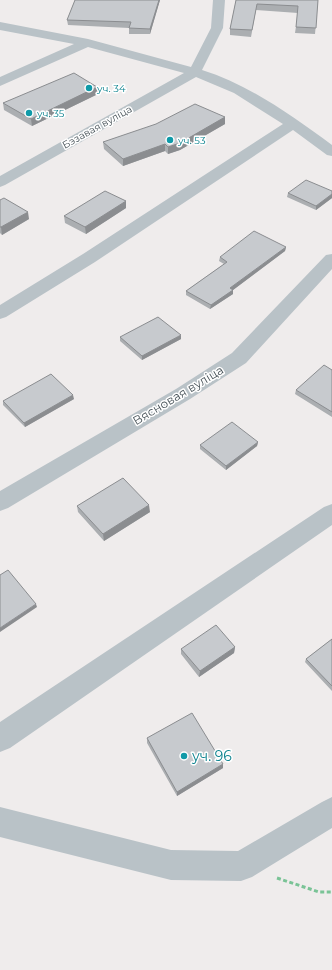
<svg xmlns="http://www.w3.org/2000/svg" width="332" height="970" font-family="Montserrat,sans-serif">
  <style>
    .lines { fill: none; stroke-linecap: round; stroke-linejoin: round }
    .path { stroke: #7ac396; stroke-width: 3; stroke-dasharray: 4 2.5; stroke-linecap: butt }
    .minor { fill: #b9c2c7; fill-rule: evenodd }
    .wall { fill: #abaeb1 }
    .shaded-wall { fill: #8b8d90 }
    .building { fill: #c7cace; stroke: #8b8d90 }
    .culture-dot { fill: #0f9aa8; stroke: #fff; stroke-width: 1.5 }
    .labels { text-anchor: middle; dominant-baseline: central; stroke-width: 3; stroke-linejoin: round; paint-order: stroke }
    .far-culture-label { font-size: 10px; fill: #0d838f; stroke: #fff; text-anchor: start }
    .far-street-label { font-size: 10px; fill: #465157; stroke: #fff }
    .street-label { font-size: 12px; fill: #465157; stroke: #fff }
    .near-culture-label { font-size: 14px; fill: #0d838f; stroke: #fff; text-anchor: start }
  </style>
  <rect width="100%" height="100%" fill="#efecec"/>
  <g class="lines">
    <path class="path" d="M277,878L319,892H332"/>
    <path class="minor" d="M213,0H225L223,28L202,70C250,85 292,116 332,145V156L327,155L293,130L95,262L6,317L0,319V305L83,254L283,124L234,93L196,77L5,185L0,187V176L184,73L88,47L0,86V77L74,44L0,30V22L88,39L191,67L211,28Z
      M332,254V269L246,363L190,399L8,508L0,511V491L176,389L232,353L326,255Z
      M332,504V525L10,748L0,752V722L324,507Z
      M332,797V828L252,877L241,881L171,880L0,837V807L171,850L238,851L322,802Z"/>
  </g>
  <path class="wall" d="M75,0H160L150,34H129V28L68,25L67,20Z
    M236,0H318L315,34L295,33L298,13L256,10L251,37L230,35V29Z
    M97,87L98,94L32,126L4,110L3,103Z
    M225,117V124L180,150L168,154L165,151L123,166L104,149L103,142Z
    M332,191V198L316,210L287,197L288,193Z
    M0,200L29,219L2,235L0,233Z
    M126,201V208L86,234L65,223L64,216Z
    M286,247L285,251L233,290V294L210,309L186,295V291L224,264L219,261L220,257Z
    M120,337L181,339L142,360L120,341Z
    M332,370V417L295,394L296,390Z
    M74,399L25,427L3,405V401Z
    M258,442L257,446L226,470L200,449V445Z
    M77,506L150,512L104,541L78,512Z
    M332,639V691L305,662L306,659Z
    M235,647L234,653L199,677L181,654V649Z
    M147,738L223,768L177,796L147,743Z"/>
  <path class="shaded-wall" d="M159,0H160L150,34V29Z
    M97,87L98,94L32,126L31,119Z
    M225,117V124L180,150L168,154V147Z
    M165,144V151L123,166V159Z
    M332,194V198L316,210V206Z
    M126,201V208L86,234L85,227Z
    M28,212L29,219L2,235L1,227Z
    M286,247L285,251L233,290V294L210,309L211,305L230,288Z
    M181,335V339L142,360V356Z
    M73,395L74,399L25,427L24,423Z
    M258,442L257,446L226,470V466Z
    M149,505L150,512L104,541L103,534Z
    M36,604L37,607L0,632V628Z
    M235,647L234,653L199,677L200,671Z
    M223,764V768L177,796V792Z"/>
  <path class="building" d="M75,0H159L150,29L129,28L131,22L67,20Z
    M236,0H318L316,28L296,27L298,6L257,4L252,30L230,29Z
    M74,73L97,87L31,119L3,103Z
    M195,104L225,117L180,143L168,147L165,144L123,159L103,142L156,124Z
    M306,180L332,191V194L316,206L288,193Z
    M105,191L126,201L85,227L64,216Z
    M4,198L28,212L1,227H0V200Z
    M254,231L286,247L230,288L233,290L211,305L186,291L227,262L220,257Z
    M158,317L181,335L142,356L120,337Z
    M324,365L332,370V412L296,390Z
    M51,374L73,395L24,423L3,401Z
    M232,422L258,442L226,466L200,445Z
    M123,478L149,505L103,534L77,506Z
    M8,570L36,604L0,628V575Z
    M216,625L235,647L200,671L181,649Z
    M332,639V686L306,659Z
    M192,713L223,764L177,792L147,738Z"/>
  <g class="culture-dot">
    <circle cx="89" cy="88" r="4"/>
    <circle cx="29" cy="113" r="4"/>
    <circle cx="170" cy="140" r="4"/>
    <circle cx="184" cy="756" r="4"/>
  </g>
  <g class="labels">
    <g class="far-culture-label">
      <text x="97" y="88">уч. 34</text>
      <text x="37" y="113">уч. 35</text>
      <text x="178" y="140">уч. 53</text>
    </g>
    <g class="far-street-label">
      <text transform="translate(97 127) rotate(-29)">Бэзавая вуліца</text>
    </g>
    <g class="street-label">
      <text transform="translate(178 395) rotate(-31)">Вясновая вуліца</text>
    </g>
    <g class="near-culture-label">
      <text x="192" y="756">уч. 96</text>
    </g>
  </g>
</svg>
